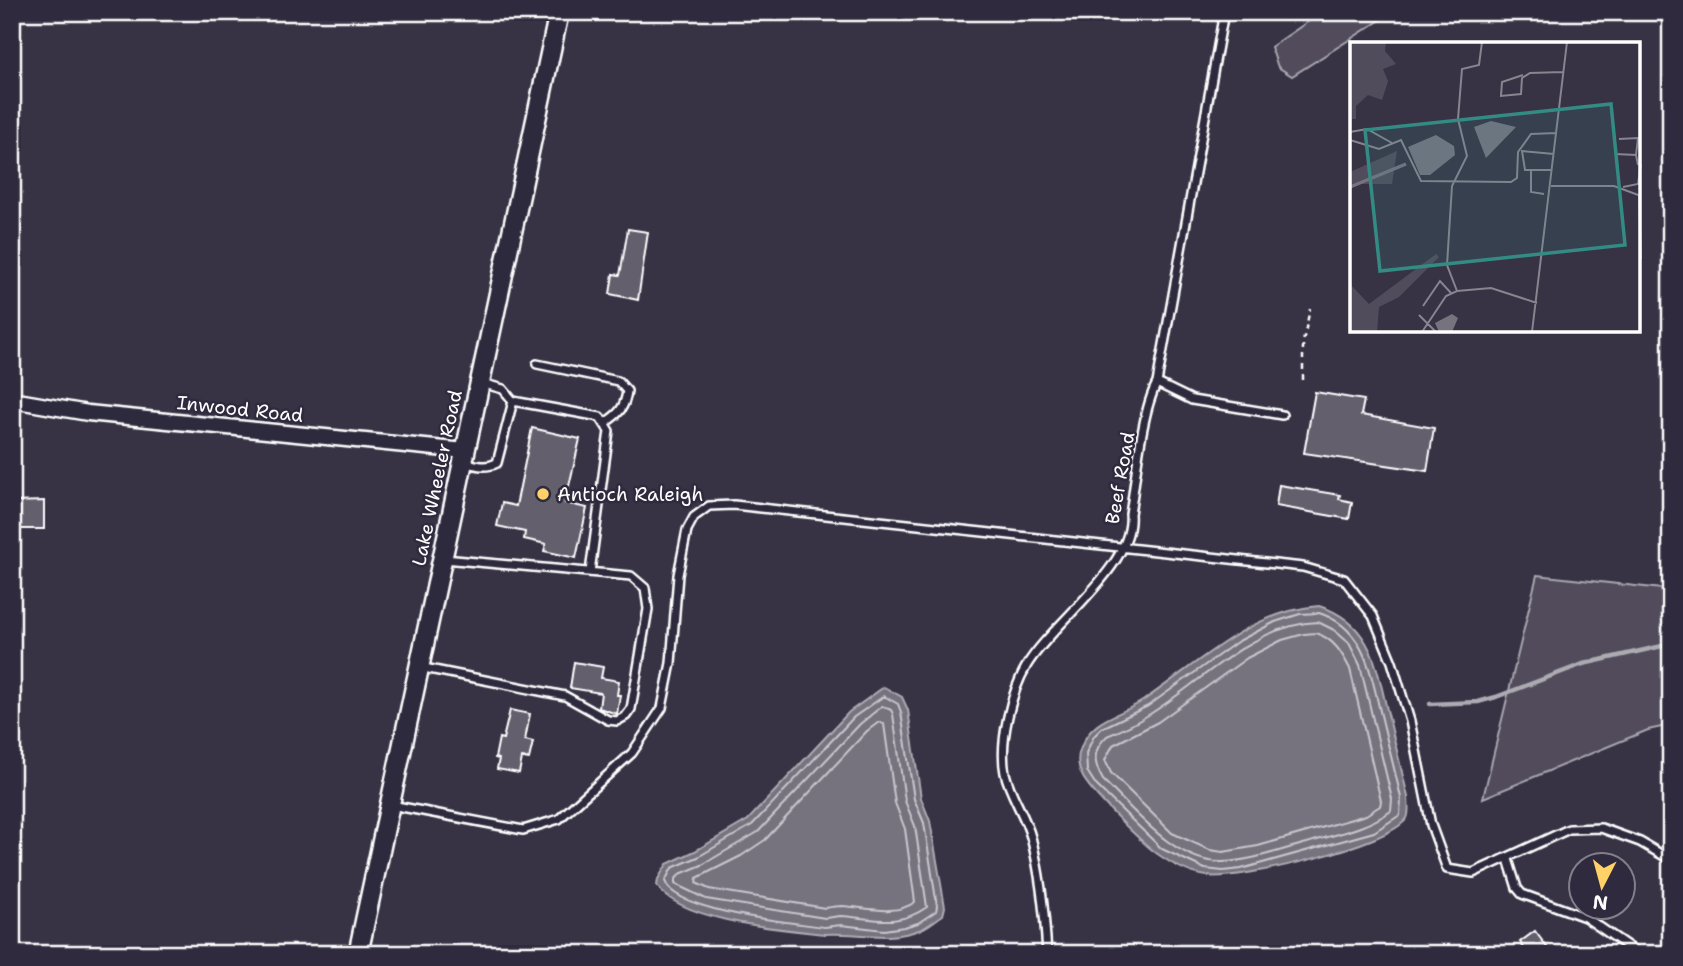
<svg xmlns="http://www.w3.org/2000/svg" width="1683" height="966" font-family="'Shantell Sans',sans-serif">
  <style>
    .green { fill: #514c5c; stroke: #a8a6ae; stroke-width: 2 }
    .water { fill: #76737f; stroke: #adabb2; stroke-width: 2 }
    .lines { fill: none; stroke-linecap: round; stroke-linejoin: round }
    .shore { stroke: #c8c7cc; stroke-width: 2 }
    .stream { stroke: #adabb2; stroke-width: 4.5 }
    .building { fill: #635f6d; stroke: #fff; stroke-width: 2 }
    .service-casing { stroke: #fff; stroke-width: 12 }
    .minor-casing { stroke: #fff; stroke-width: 19 }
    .tertiary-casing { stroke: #fff; stroke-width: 23 }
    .path { stroke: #fff; stroke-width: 2.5; stroke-dasharray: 5 5; stroke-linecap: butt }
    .service { stroke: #2f2a3d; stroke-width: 7 }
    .minor { stroke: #2f2a3d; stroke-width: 14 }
    .tertiary { stroke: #2f2a3d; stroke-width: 18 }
    .poi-dot { fill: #ffd166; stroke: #2f2a3d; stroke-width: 2.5 }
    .labels { text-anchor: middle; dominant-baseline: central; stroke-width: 5; stroke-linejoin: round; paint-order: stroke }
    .street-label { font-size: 19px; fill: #fff; stroke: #2f2a3d }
    .poi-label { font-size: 19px; fill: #fff; stroke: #2f2a3d; text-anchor: start }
    .inset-river { fill: none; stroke: #76737f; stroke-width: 3.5 }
    .inset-road { fill: none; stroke: #87858f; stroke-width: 2 }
    .view { fill: #338b84; fill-opacity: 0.15; stroke: #338b84; stroke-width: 3.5 }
    .inset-edge { fill: none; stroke: #fff; stroke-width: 3.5 }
  </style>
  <rect width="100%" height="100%" fill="#373345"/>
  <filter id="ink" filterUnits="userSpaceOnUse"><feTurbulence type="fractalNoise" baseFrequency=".0143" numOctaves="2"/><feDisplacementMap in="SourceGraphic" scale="14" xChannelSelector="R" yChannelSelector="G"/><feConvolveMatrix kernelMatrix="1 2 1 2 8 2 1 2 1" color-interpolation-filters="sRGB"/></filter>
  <g filter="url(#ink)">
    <path class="green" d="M1322,12H1393L1292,76L1278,67L1271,47Z
      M1537,575L1671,590V725L1648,730L1483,798Z"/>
    <path class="water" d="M1319,606C1374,623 1377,671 1389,718C1395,744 1402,771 1408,797C1408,804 1410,812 1407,818C1392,844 1238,881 1207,876C1191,874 1172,864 1159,855C1144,845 1089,791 1082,775C1078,768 1077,758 1080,750C1091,717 1119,717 1144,700C1199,663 1250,611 1319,606Z
      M884,687L902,697L908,710L921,798L930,821L945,907L943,915C935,920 928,927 919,930C889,942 856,932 825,934C782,929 682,922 657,886L658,879L667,864L695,851L748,820L849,712Z"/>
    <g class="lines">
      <path class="shore" d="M1319,613C1367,628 1371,677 1382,719C1388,745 1395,771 1401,798L1400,815L1374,832L1241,869L1223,871L1205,869L1162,849L1096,785L1087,771L1086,753L1094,736L1102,728L1148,706L1237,642L1275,622L1300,614Z
        M1318,622L1334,630L1349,643L1360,665L1392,799L1391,811C1366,829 1336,834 1307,843C1280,850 1251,861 1223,862C1176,864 1134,810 1103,780C1093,763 1092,750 1107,736C1122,730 1136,723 1150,714C1202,682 1253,624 1318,622Z
        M1316,633C1334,639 1342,653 1350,669L1381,801L1380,806L1366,815L1258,846L1223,852L1210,850L1172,833L1111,773L1105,760L1113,745L1158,722L1247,658L1282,640L1304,634Z
        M884,696L898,704L901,712L914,799L924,823L937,906L936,911L918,923L904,927L884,930L841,925L825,927C794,923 673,912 665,881L672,868L698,857L752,825L854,717Z
        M882,706L891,710L893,714L905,801L915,826L927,907C897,928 875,918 841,916C836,916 830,918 825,918L706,899L675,884V880L680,874L702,865L758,832L860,724Z
        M879,722L884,724L895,803L905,829L915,902C894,917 866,907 842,906C837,906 831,907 825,908L709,889L696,883L697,878L741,856L765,840L867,731Z"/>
      <path class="stream" d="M1430,704L1478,702L1496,697L1583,664L1671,644"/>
    </g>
    <path class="building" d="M628,229L648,232L638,300L610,294L613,274L620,275Z
      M1315,392L1364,400L1361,415L1434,428L1427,471L1304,453Z
      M532,428L580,439L565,503L587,508L576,558L544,551L546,544L524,539L525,532L497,526L502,503L516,506Z
      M1279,485L1340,495L1339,499L1352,502L1349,519L1276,506Z
      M44,501V529H12V502Z
      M574,662L603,667L601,678L619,681L617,695H620L617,714L599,708L601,693L570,688Z
      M510,710L530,714L525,740L533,742L529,759L522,758L519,773L497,769L499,759L495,758L499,738L503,739Z
      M1535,931L1552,954H1528L1520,942Z"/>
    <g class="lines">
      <g class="service-casing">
        <path id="service" d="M537,364L618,381L627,391C625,407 619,414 606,422
          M1157,383L1192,400L1282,415
          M513,401L600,417L609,431L590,572
          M463,462C475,465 485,469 497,463L513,401L503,389L481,383
          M419,667L565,696L608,720L617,721L626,716L631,709L648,609L645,588L631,576L444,559
          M391,805L523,830L559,819L632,753L662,708L671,663L678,575L687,530L694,517L709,506L734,505L1303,567L1344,579L1373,616L1392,662L1410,721L1431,825L1447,869L1473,873L1569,829L1601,828L1640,842L1671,860
          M1508,859L1517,888L1522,894L1585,917L1639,954
          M1047,954C1045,917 1040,872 1031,837C1025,815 1010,795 1005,773C999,742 1011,692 1027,665C1052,623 1135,566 1130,514C1136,479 1141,412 1157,383L1224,12"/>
      </g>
      <g class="minor-casing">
        <path id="minor" d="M12,400L88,413L465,451"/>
      </g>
      <g class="tertiary-casing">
        <path id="tertiary" d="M358,954L559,12"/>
      </g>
      <path class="path" d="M1303,380V342L1310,309"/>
      <use href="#service" class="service"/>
      <use href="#minor" class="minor"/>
      <use href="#tertiary" class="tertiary"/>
    </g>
  </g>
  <circle class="poi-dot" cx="543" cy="494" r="7"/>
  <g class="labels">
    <g class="street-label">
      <text transform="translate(240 409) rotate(6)">Inwood Road</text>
      <text transform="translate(437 478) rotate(-78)">Lake Wheeler Road</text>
      <text transform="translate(1120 478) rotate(-80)">Beef Road</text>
    </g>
    <g class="poi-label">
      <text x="557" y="494">Antioch Raleigh</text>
    </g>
  </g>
  <g transform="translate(1350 42)">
    <rect width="290" height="290" fill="#373345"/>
    <path d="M0,0H36L35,9L46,22L33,27L38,39L32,58L18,53L6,64V77H0ZM47,109L42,142H8L0,148V130ZM86,212L89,215L49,255L29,265L27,290H0V242L19,262Z" fill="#514c5c"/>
    <path d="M141,79L166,85L136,116L124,85ZM86,93L104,104L105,113L80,133H70L58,105ZM102,272L108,276L102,290H89L85,281Z" fill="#76737f"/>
    <path class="inset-river" d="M0,145L56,122"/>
    <path class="inset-road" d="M173,33L152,40L151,54L171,52L172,36L180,31L213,30M0,90L17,87L42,101M269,97L288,96L286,113M0,98L29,107L51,98L71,139L161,140L167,136L168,110L181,92L206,91M265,112L286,113L288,123M181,128V150L194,152M202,128H175L172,109L204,112M201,144H264L291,154M273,145L288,142L291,122M289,153L291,217M107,249L97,223L102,144L117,114L108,77L112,27L129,23L132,0M73,264L90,239L101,251M69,273L86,290M72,290L96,254L107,249L141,246L187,261M182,290L217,0"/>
    <path class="view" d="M261,62L275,203L30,229L15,88Z"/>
    <rect width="290" height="290" class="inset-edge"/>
  </g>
  <rect width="1683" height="966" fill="none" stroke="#2f2a3d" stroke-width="42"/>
  <rect x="21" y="21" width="1641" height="924" fill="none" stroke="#fff" stroke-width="2.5" filter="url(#ink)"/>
  <g transform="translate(1602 886) rotate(186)"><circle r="33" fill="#2f2a3d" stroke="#827f8b" stroke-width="2"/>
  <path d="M0-5L12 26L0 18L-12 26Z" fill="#ffd166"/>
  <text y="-10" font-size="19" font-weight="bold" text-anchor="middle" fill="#ffffff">N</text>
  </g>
</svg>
